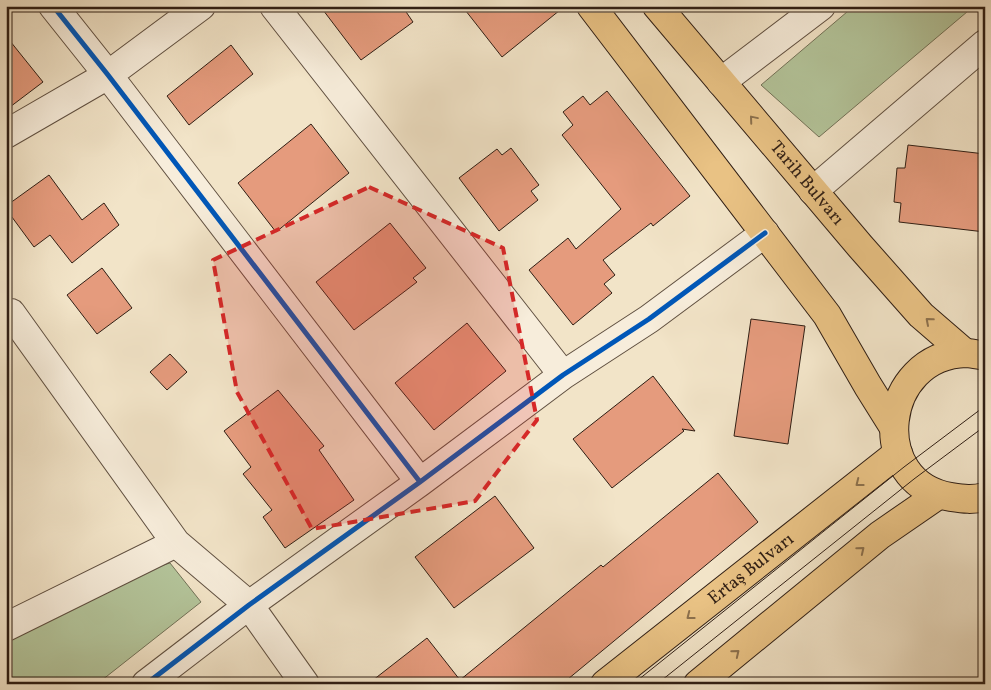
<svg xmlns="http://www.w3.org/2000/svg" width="991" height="690" font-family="Vollkorn,serif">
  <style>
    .green { fill: #b4c59b; stroke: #727258 }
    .building { fill: #e59b7d; stroke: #2f1e14 }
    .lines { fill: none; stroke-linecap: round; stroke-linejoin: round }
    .minor-casing { stroke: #605041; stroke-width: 30 }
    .major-casing { stroke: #2f1e14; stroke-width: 30 }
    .minor { stroke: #f7eddb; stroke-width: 28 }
    .major { stroke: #e9c284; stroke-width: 28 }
    .tram { stroke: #2f1e14; stroke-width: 1 }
    .cycleway-casing { stroke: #f7eddb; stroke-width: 8 }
    .cycleway { stroke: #0057b8; stroke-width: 5 }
    .oneway { stroke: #8c704c }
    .marked { fill: #d62828; fill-opacity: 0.2; stroke: #d62828; stroke-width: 4; stroke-dasharray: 10 6; stroke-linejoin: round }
    .labels { text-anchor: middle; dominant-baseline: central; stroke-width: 4; stroke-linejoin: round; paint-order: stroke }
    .street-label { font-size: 18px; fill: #2f1e14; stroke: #f7eddb }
  </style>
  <rect width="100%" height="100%" fill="#f2e4c8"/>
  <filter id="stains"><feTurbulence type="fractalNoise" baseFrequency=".004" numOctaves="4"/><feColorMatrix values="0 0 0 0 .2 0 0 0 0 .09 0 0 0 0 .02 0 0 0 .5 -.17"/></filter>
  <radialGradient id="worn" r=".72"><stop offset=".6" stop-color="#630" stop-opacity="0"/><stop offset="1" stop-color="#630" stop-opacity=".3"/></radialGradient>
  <path class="green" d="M854,6H974L819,137L761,85Z
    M170,563L201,602L97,684H6V636L150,569Z"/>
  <path class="building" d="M320,6H402L413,22L361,60Z
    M462,6H565L502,57Z
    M6,36L43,82L6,110Z
    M231,45L253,74L189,125L167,96Z
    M607,91L690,196L653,226L651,223L603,260L615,275L604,284L612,293L573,325L529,270L568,238L576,249L621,209L562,135L573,125L563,112L583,96L590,105Z
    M311,124L349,173L276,232L238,183Z
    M908,145L985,154V232L899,222L901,203L894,202L897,168H905Z
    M511,148L539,185L531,191L538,200L499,231L459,178L497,149L502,155Z
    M49,175L82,220L104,203L119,225L72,263L50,235L34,247L6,209V206Z
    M390,223L426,268L413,278L417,282L354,330L316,282Z
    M102,268L132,308L97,334L67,295Z
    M751,319L805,326L788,444L734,436Z
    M467,323L506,371L434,430L395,383Z
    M170,354L187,372L167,390L150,372Z
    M653,376L695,431L682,429L684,431L612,488L573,439Z
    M278,390L324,446L319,450L354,500L285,548L263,517L272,510L243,474L251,467L224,431Z
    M718,473L758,522L562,684H368L427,638L460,680L601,565L603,567Z
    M495,496L534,548L454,608L415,557Z"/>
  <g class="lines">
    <g class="minor-casing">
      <path id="minor" d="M53,6L108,75L420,482
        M274,6L563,375
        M721,82L821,6
        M6,134L108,75L201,6
        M813,191L985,44
        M6,315L11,313L176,543L249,605L305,684
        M6,627L176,543
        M146,684L249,605L420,482L563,375L649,319L765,233"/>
    </g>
    <g class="major-casing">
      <g id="major">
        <path d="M591,6L827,315L868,386L893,426"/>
        <path id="s1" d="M657,6L860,246L921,315L965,353"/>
        <path d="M985,356C979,355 972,353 966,353C881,355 866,483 951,497C964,499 972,500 985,497"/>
        <path id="s2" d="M605,684L898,453"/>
        <path d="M698,684L880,535L938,495"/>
      </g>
    </g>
    <use href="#minor" class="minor"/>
    <use href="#major" class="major"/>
    <path class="tram" d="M633,684L904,467L985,406
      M657,684L914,479L985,426"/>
    <g class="cycleway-casing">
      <path id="cycleway" d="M53,6L108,75L420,482
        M146,684L249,605L420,482L563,375L649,319L765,233"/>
    </g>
    <use href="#cycleway" class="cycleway"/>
  </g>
  <defs><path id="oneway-chevron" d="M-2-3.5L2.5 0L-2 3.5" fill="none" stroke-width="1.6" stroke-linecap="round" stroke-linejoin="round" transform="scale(1.25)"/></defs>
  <g class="oneway">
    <use href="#oneway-chevron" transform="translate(753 119) rotate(-130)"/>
    <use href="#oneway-chevron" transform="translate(929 321) rotate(-139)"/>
    <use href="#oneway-chevron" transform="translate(859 483) rotate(142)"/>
    <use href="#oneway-chevron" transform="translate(861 550) rotate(-39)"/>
    <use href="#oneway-chevron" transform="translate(690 616) rotate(142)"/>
    <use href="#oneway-chevron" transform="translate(736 653) rotate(-39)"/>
  </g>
  <path class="marked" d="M369,187L503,248L537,420L475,501L312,529L237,392L213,260Z"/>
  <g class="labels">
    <g class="street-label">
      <text stroke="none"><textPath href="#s1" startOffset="232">Tarih Bulvarı</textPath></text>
      <text stroke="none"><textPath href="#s2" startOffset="186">Ertaş Bulvarı</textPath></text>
    </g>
  </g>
  <rect width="991" height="690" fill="none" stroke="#f2e4c8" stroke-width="25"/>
  <rect x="8" y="8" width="976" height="675" fill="none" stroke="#2f1e14" stroke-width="2.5"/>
  <rect x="12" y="12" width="966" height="665" fill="none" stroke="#2f1e14"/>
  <rect width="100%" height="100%" filter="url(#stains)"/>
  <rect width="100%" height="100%" fill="url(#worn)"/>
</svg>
